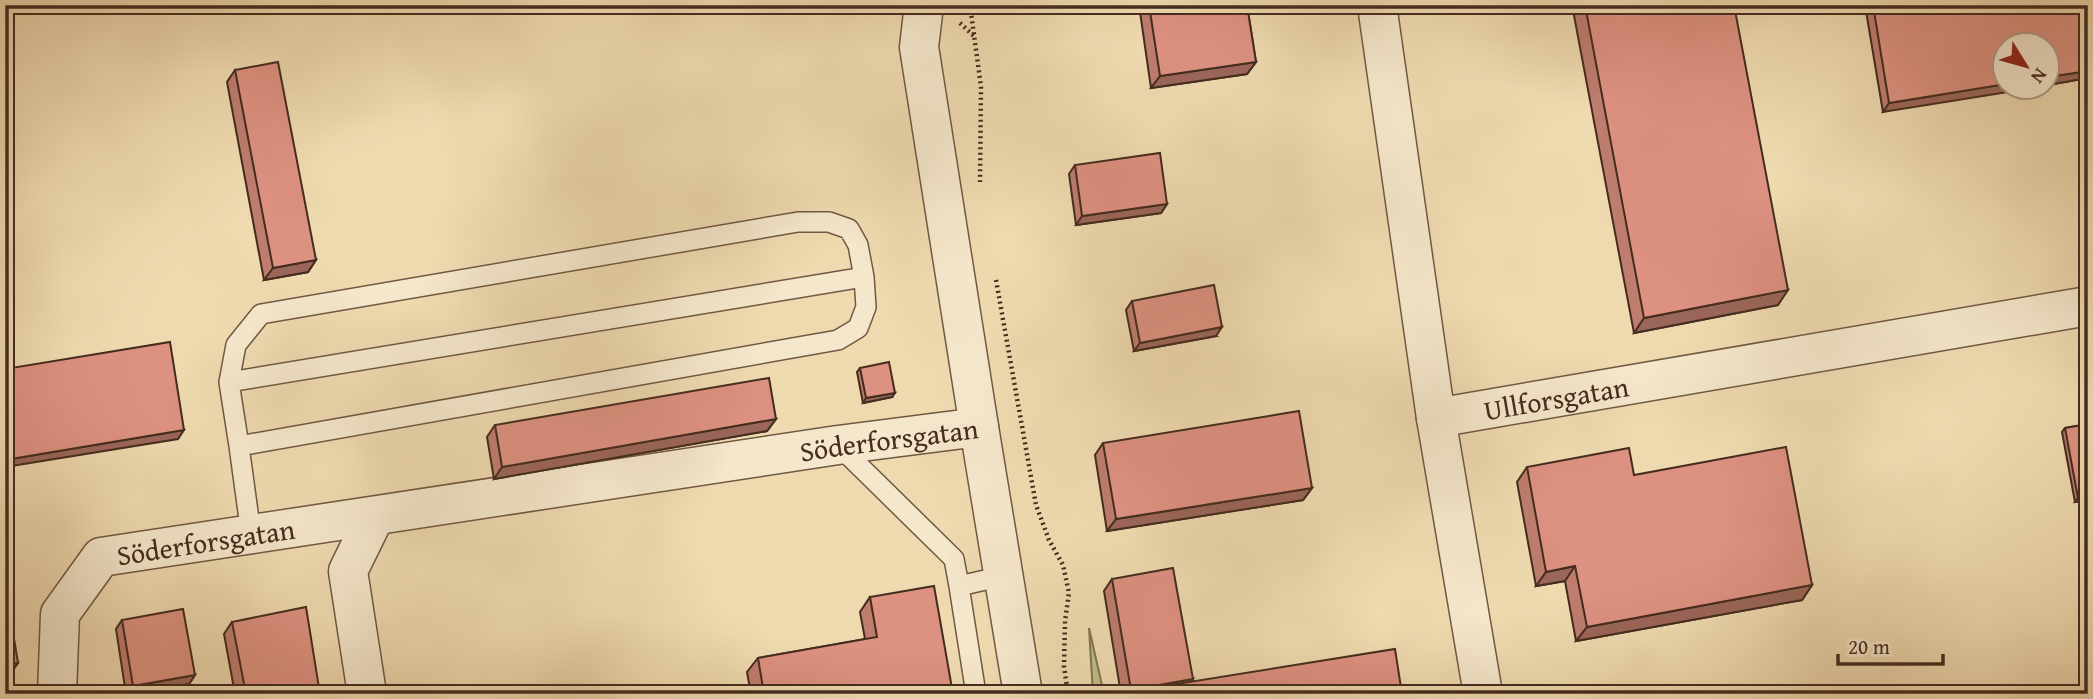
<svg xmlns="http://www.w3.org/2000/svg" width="2093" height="699" font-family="'Gentium Book Plus',serif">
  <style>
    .green { fill: #bfbe87; stroke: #827553; stroke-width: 2 }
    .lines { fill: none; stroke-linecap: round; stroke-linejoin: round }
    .service-casing { stroke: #705843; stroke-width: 22 }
    .minor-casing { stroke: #705843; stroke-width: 41 }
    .path { stroke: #452c1f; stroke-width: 4.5; stroke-dasharray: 2 3.5; stroke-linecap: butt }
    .service { stroke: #f5e7cc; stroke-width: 19 }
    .minor { stroke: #f5e7cc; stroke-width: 38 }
    .wall { fill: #be7d6f; stroke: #452c1f; stroke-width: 2 }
    .shaded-wall { fill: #9b665a; stroke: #452c1f; stroke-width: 2 }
    .building { fill: #dd9181; stroke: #452c1f; stroke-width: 2 }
    .labels { text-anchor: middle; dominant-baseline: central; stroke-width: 7; stroke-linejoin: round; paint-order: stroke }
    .street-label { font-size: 28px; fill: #452c1f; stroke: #f5e7cc }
  </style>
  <rect width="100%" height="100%" fill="#efdab0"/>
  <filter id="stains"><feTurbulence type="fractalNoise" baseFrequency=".00286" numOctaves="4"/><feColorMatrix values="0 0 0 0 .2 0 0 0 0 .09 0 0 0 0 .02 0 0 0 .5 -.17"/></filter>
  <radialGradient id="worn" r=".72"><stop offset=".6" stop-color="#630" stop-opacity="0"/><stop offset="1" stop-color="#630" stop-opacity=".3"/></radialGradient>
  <path class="green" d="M1089,628L1104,694H1093Z"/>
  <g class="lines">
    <g class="service-casing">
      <path id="service" d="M229,382L236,345L261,314L798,222H829L849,229L858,245L864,277
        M838,445L954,559L959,586L1003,576
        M239,446L229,382L864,277L866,307L858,328L838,340L239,446L251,534
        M959,586L976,694"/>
    </g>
    <g class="minor-casing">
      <g id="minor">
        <path id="s1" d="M1377,5L1436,418L2088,306"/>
        <path d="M1436,418L1483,694"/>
        <path d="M979,427L1023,694"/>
        <path id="s2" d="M57,694L60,614L101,557L838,445L979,427L919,47L924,5"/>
        <path d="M367,694L348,571L375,516"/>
      </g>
    </g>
    <path class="path" d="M970,5L981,87L980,182
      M960,23L974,36
      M996,280L1036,505L1049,540L1063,565L1069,593L1065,621L1064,666L1068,694"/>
    <use href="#service" class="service"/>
    <use href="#minor" class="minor"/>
  </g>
  <path class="wall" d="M1139,5H1247L1256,62L1247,74L1151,88Z
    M1572,5H1734L1778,305L1634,333Z
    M1865,5H2088V78L2048,85V46L1883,112Z
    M235,70L316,260L308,272L264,280L227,82Z
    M1075,165L1167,204L1161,213L1076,225L1069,174Z
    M1132,301L1216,336L1134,351L1126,310Z
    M860,368L892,397L863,403L857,372Z
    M776,419L767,431L494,479L487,437L495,425Z
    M2088,424V500L2075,502L2062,432L2065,428Z
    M1103,443L1312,488L1303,500L1107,531L1095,455Z
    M1527,467L1634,475L1812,585L1802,600L1576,641L1565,581L1536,586L1517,482Z
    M1112,579L1191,681L1402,694H1121L1104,591Z
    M870,597L953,694H751L747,672L758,658L865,639L860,612Z
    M122,620L195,675L189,684L126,694L116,629Z
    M232,622L320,694H235L224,634Z"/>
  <path class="shaded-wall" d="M1256,62L1247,74L1151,88L1160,76Z
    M2088,71V78L2048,85V77Z
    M2006,84V88H2033L1883,112L1889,103Z
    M1167,204L1161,213L1076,225L1082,216Z
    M316,260L308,272L264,280L273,268Z
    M1788,290L1778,305L1634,333L1644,318Z
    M1222,327L1216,336L1134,351L1140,343Z
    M895,393L892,397L863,403L866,398Z
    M776,419L767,431L494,479L502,467Z
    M184,430L178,439L5,467V460Z
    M1312,488L1303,500L1107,531L1116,519Z
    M2088,496V500L2075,502L2078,498Z
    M1575,566L1565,581L1536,586L1546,572Z
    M1812,585L1802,600L1576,641L1587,627Z
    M18,663L10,675H5V665Z
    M195,675L189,684L127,694L133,686Z
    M1193,679L1184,691H1133L1130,694H1128L1131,690Z"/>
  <path class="building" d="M1149,5H1247L1256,62L1160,76Z
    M1585,5H1734L1788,290L1644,318Z
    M1873,5H2088V71L2048,77V46H2006V84L1889,103Z
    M278,62L316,260L273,268L235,70Z
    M1160,153L1167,204L1082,216L1075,165Z
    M1214,285L1222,327L1140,343L1132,301Z
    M170,342L184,430L5,460V369Z
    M889,362L895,393L866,398L860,368Z
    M769,378L776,419L502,467L495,425Z
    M1299,411L1312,488L1116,519L1103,443Z
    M2088,424V496L2078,498L2065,428Z
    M1786,447L1812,585L1587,627L1575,566L1546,572L1527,467L1629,448L1634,475Z
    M1173,568L1193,679L1131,690L1112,579Z
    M5,583L18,663L5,665Z
    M934,586L953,694H764L758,658L877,637L870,597Z
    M306,607L320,694H246L232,622Z
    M183,609L195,675L133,686L122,620Z
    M1395,649L1402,694H1133V691Z"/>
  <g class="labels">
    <g class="street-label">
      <text stroke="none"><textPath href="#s1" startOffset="539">Ullforsgatan</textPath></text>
      <text stroke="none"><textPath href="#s2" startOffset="947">Söderforsgatan</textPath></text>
      <text stroke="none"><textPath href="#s2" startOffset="256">Söderforsgatan</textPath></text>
    </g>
  </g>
  <rect width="2093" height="699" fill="none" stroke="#efdab0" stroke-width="28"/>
  <rect x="7" y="7" width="2079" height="685" fill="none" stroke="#452c1f" stroke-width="3.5"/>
  <rect x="14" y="14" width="2065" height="671" fill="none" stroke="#452c1f" stroke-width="2"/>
  <g transform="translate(2026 66) rotate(127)"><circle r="33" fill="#f5e7cc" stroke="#af9c87" stroke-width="2"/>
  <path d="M0-5L12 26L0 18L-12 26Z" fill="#8f2418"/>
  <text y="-10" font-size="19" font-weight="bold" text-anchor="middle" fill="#452c1f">N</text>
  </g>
  <path d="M1838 654v10h105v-10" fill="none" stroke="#452c1f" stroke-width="3.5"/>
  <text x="1848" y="654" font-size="21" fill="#452c1f" stroke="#f5e7cc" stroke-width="5" paint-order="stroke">20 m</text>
  <rect width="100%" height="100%" filter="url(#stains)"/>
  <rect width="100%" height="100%" fill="url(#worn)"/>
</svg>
